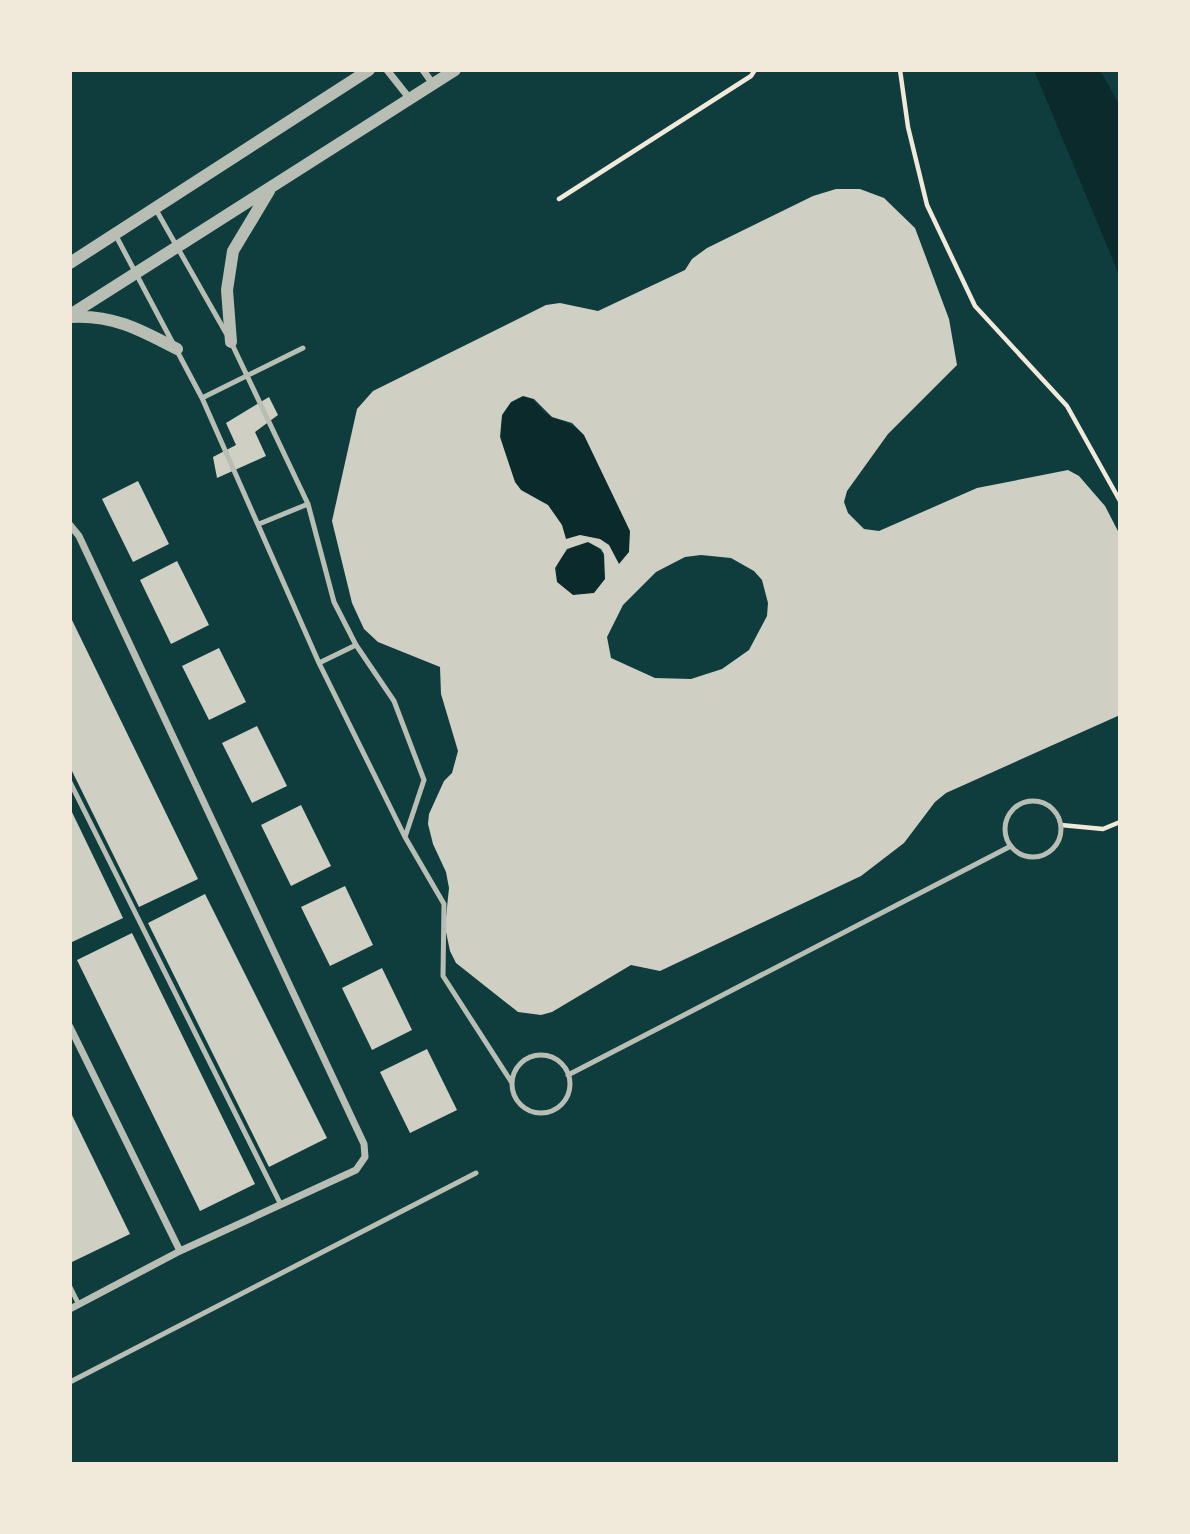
<svg xmlns="http://www.w3.org/2000/svg" width="1190" height="1534" font-family="Literata,serif">
  <style>
    .water { fill: #0a2a2b }
    .building { fill: #cfcfc3; fill-rule: evenodd }
    .lines { fill: none; stroke-linecap: round; stroke-linejoin: round }
    .path { stroke: #f1e9da; stroke-width: 4.5 }
    .service { stroke: #b8beb3; stroke-width: 5 }
    .minor { stroke: #b8beb3; stroke-width: 7 }
    .tertiary { stroke: #b8beb3; stroke-width: 12 }
  </style>
  <rect width="100%" height="100%" fill="#0f3d3e"/>
  <path class="water" d="M1034,70H1100L1120,106V277Z
    M523,396C540,400 537,409 550,416C565,424 570,421 584,435L630,531L629,552L619,564C606,540 594,532 566,539C554,500 543,511 521,489C513,482 511,470 507,460C499,434 494,409 523,396Z
    M588,542C606,551 606,560 605,579L594,593L573,595L557,582C554,559 566,547 588,542Z"/>
  <path class="building" d="M836,189H860L884,198L915,228L949,319L957,365L888,434L847,491L844,502L848,513L864,529L879,531L977,488L1068,470L1079,476L1105,506L1120,535V715L946,793L935,802L904,843L861,876L660,971L631,965L552,1012L541,1015L518,1012L456,963L450,951L445,927L449,888L446,872L433,844L428,824L429,814L444,781L452,773L458,751L441,694L440,667L378,642L364,629L352,603L332,521L357,409L373,391L546,305L560,303L598,311L685,270L692,259L707,248L813,196ZM523,396L534,399L552,417L572,423L584,435L630,531L629,552L619,564L609,545L600,539L580,535L566,539L562,525L548,505L521,490L515,482L500,437L502,415L511,402ZM588,542L601,549L604,554L605,579L594,593L573,595L557,582L555,568L567,549ZM701,555L731,558L754,571L762,580L768,603L767,616L749,650L722,669L691,679L655,678L611,658L607,637L623,605L656,572L685,557Z
    M269,397L278,415L255,432L266,456L217,478L213,457L236,445L226,423Z
    M138,481L169,544L133,562L102,499Z
    M177,561L209,625L171,644L140,580Z
    M70,616L198,879L139,907L70,767Z
    M219,648L246,702L209,720L182,666Z
    M257,726L287,786L252,803L222,743Z
    M301,805L331,866L291,886L261,825Z
    M70,808L123,918L70,943Z
    M345,886L373,945L330,966L301,907Z
    M205,894L327,1138L269,1167L148,923Z
    M132,933L255,1184L200,1211L77,960Z
    M382,968L412,1030L372,1050L342,988Z
    M427,1049L457,1110L410,1133L380,1072Z
    M70,1111L130,1234L72,1262L70,1258Z"/>
  <g class="lines">
    <path class="path" d="M900,70L908,127L927,205L975,306L1067,406L1120,501
      M559,199L751,76L755,70
      M1061,825L1103,829L1120,822"/>
    <path class="service" d="M155,208L226,333
      M115,234L202,398L319,663L405,837L444,904L443,976L512,1083
      M231,342L308,504L334,602L356,645
      M202,398L303,348
      M259,524L308,504
      M319,663L356,645L394,701L424,780L405,837
      M70,782L281,1205
      M1005 829a28 28 0 1 1 56 0a28 28 0 1 1-56 0Z
      M512 1084a29 29 0 1 1 58 0a29 29 0 1 1-58 0Z
      M568,1075L1011,846
      M70,1287L79,1305
      M70,1382L476,1173"/>
    <path class="minor" d="M387,70L410,99
      M423,70L433,84
      M70,525L79,536L364,1144L365,1157L356,1170L180,1251L70,1309
      M70,1027L180,1251"/>
    <path class="tertiary" d="M70,263L369,70
      M70,315L455,70
      M70,317C112,314 141,330 177,349
      M231,342L227,290L233,251L269,191"/>
  </g>
  <rect width="1190" height="1534" fill="none" stroke="#f1e9da" stroke-width="144"/>
</svg>
